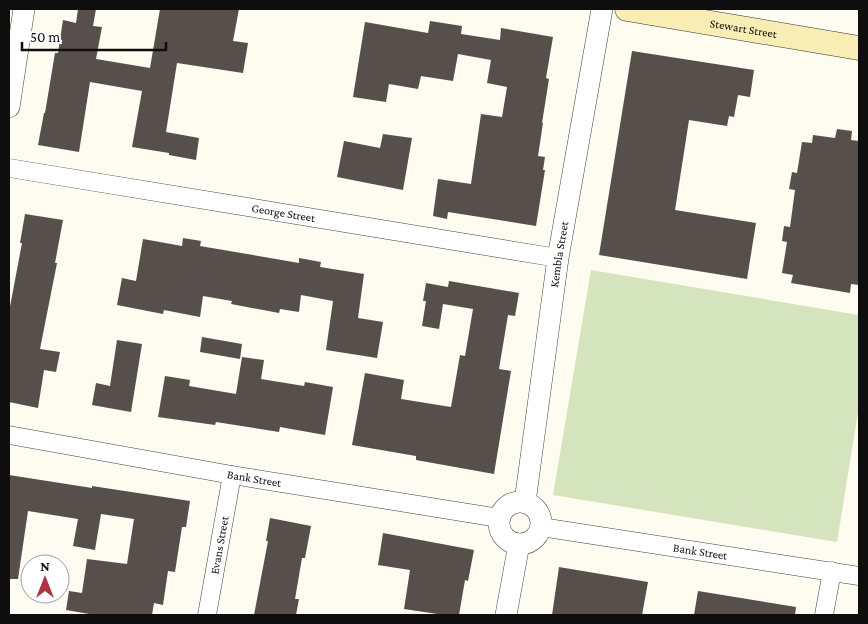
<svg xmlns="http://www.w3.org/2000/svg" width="868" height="624" font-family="'Crimson Pro',serif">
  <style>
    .green { fill: #d4e5bd }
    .building { fill: #564f4c }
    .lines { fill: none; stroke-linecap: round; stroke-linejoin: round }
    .minor-casing { stroke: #414141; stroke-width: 19 }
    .tertiary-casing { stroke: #414141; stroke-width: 22 }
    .secondary-casing { stroke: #303030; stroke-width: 25 }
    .minor { stroke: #fff; stroke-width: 18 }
    .tertiary { stroke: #fff; stroke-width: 21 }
    .secondary { stroke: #f8edb2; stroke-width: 24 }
    .labels { text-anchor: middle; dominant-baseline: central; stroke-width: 5; stroke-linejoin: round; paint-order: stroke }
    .street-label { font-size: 12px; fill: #0e0e0e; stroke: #fff }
  </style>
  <rect width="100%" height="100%" fill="#fefbf1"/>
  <path class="green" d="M591,270L859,315V406L837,542L553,495Z"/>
  <path class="building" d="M78,9H96L93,26L102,27L96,59L150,68L160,9H239L233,41L248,43L243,73L177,63L166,132L199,138L196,160L169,155V153L132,147L142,91L90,82L79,152L38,145L44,113H45L55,53H58L63,20L76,23Z
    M430,21L462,26L461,34L500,40L501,28L553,37L546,78L549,79L542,123H543L538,156L545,157L543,170H545L536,226L448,212L447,219L433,216L438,179L471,184L481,114L502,117L507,87L487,83L491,60L458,54L453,81L421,76L418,89L389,84L386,102L353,97L365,22L428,33Z
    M632,51L754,70L750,97L738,95L734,117L729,116L727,126L689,120L675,210L756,223L747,279L599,255Z
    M837,129L852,131L851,140L859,141V285L851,284L850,293L791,283L793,275L782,273L787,242L782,241L784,226L790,227L795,190L789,189L792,172L797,173L802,142L812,143L813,135L835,138Z
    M383,134L412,138L403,190L337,177L344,141L380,148Z
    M25,214L63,220L55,263H57L40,349L60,352L56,372L44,370L38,408L9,402V312L22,243H20Z
    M183,238L201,241L200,246L299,263V258L321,262L320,267L364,274L358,318L383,322L377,358L326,350L333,301L301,295L299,312L280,309L279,313L231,304L232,301L203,296L200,317L164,310L163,314L117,305L122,278L136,281L143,239L182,246Z
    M449,281L519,293L515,316L508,315L499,369L511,371L494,474L416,460V456L352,445L365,373L404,380L401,399L451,407L460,355L465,356L473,309L443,304L439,329L422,326L426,301H423L426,283L448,287Z
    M202,337L242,344L240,359L200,352Z
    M117,340L142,344L131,412L92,405L96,383L110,386Z
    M242,357L264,360L261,379L304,386L305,382L333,387L325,435L280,427L279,432L216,422L215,425L158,417L165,376L190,380L189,386L236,394Z
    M9,475L92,488V486L190,501L186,527H182L175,572L168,571L163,605L154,603L152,615H95L66,610L69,591L82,593L87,559L127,564L134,519L101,514L95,550L73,546L78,519L28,511L18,579H9Z
    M270,518L311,526L305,558H302L295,599H299L296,615H254L268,541H266Z
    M383,533L474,550L468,581L465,580L459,615H444L404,609L410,570L378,565Z
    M559,567L648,582L642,615H552Z
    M698,591L796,607L795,615H694Z"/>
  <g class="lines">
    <g class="minor-casing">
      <g id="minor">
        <path id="s1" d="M9,168L558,258"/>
        <path id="s2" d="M9,435L232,475L499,518"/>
        <path id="s3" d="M541,527L859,576"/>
        <path id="s4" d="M207,615L232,475"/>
        <path d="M824,615L832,571"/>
      </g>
    </g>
    <g class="tertiary-casing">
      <g id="tertiary">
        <path d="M9,107L24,9"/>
        <circle cx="520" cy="523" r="21"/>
        <path id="s5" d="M525,502L558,258L602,9"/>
        <path d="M506,615L519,544"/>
      </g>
    </g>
    <g class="secondary-casing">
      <g id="secondary">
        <path id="s6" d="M627,9L859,48"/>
      </g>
    </g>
    <use href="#minor" class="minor"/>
    <use href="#tertiary" class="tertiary"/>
    <use href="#secondary" class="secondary"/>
  </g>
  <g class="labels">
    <g class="street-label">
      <text stroke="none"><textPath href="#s6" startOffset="118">Stewart Street</textPath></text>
      <text stroke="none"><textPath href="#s1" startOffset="278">George Street</textPath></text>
      <text stroke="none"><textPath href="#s5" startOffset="250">Kembla Street</textPath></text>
      <text stroke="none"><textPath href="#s2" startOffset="249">Bank Street</textPath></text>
      <text stroke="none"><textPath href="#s4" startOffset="71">Evans Street</textPath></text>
      <text stroke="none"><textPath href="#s3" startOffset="161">Bank Street</textPath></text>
    </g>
  </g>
  <rect width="868" height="624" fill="none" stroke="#0e0e0e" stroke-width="20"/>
  <g transform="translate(45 579)"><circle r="24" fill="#ffffff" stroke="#9f9f9f"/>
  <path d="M0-4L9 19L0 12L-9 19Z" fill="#b2333f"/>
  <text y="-8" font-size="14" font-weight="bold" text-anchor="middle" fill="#0e0e0e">N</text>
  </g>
  <path d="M22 42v8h144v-8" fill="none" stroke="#0e0e0e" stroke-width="2.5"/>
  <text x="30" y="42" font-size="15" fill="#0e0e0e" stroke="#ffffff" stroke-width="4" paint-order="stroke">50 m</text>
</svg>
